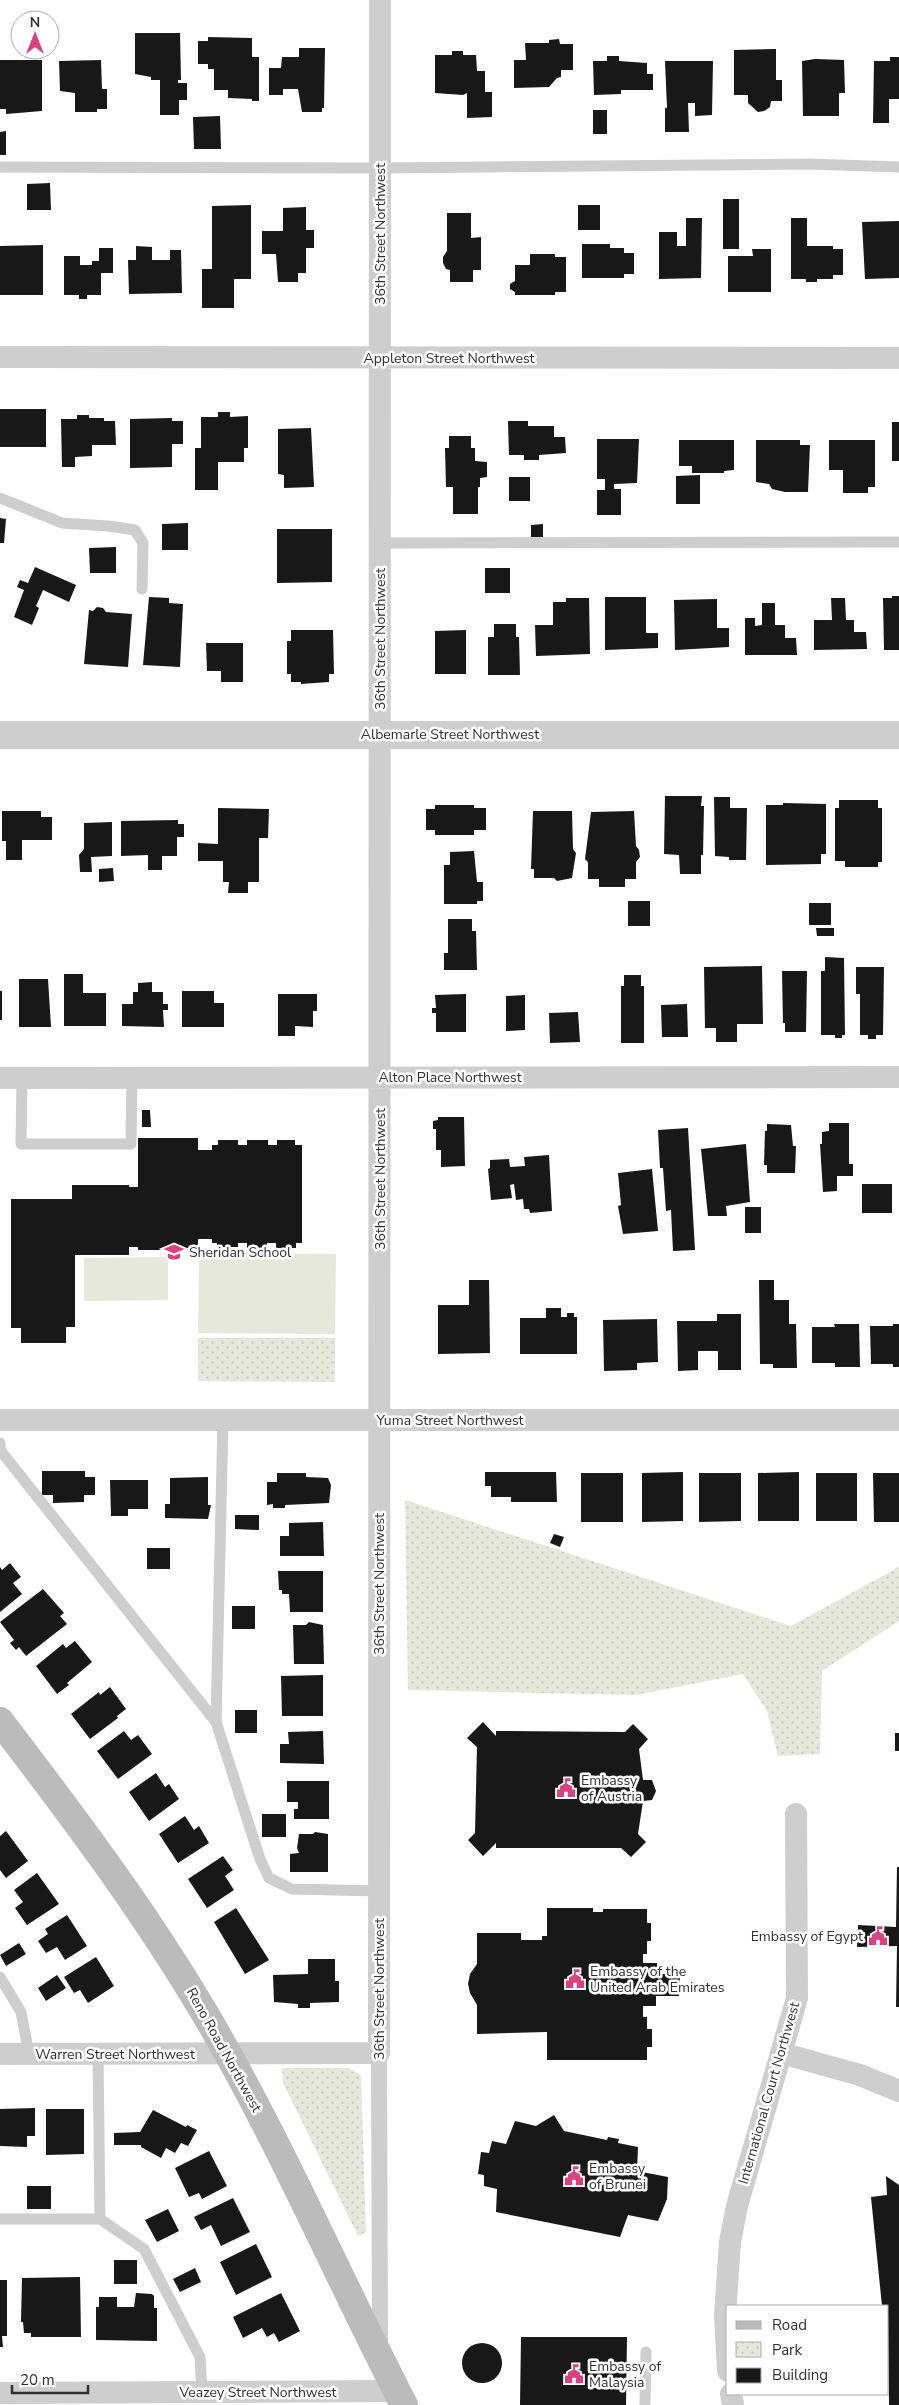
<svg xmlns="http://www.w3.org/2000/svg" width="899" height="2405" font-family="'Nunito Sans',sans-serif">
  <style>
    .grass { fill: #e6e8db }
    .park { fill: url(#park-dots) }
    .building { fill: #181818 }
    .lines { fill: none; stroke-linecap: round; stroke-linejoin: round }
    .service { stroke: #cecece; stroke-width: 11 }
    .pedestrian { stroke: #cecece; stroke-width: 16 }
    .minor { stroke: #cecece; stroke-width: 22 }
    .tertiary { stroke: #cecece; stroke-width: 28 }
    .secondary { stroke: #bbb; stroke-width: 28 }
    .labels { text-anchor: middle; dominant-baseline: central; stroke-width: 5; stroke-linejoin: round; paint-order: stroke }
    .street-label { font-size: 14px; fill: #313131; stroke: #fff }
    .poi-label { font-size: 14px; fill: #313131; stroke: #fff; text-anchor: start }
  </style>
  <defs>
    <pattern id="park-dots" width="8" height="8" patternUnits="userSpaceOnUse" patternTransform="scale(1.25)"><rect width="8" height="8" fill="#e6e8db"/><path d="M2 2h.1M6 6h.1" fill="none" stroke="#c6c7bc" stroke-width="1.8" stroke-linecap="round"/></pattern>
  </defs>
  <rect width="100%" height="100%" fill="#fff"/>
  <path class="grass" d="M199,1253L336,1254L335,1334L198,1333Z
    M168,1257V1300L84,1301V1258Z"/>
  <path class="park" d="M198,1338H335V1382L198,1381Z
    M405,1500L791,1626L899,1567V1621L822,1671L820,1754L778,1756L767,1711L743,1674L636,1695L408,1690Z
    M282,2068H348L361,2075L366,2232L358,2236L283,2083Z"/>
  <path class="building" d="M135,33H180L181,80H178V83H187V100H179V115H160V80H151V77L135,74Z
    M208,37L252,38V57H259V101H252V99L228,98V90H214V69H208V64H198V41H208Z
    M559,39L560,44H573V70H561V77L557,78L549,87L514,88V60H526L525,43H549V40Z
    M299,48H325L324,108H322V112H302L298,89H283V95H269V68H281L282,57H299Z
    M776,49V80H782V101H771L770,107L764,111L758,112L748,103V95H734V50Z
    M452,51H463V55H476L477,71H485V92H492V117L467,118V93L463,95L435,93V55H452Z
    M607,56H619V61L647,63V74H653V90H621V94L594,95L593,61H607Z
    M890,57H899V99H889V123H873L874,61H890Z
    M815,59L844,60L845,93H839V116H803L802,61Z
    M0,60H42V111L6,114V109H0Z
    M101,60L102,89H107V109H97V112H75V93L60,91L59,61Z
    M665,61H713L712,115L695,116V103H688L689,132H665V108H667Z
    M593,110H607V134H593Z
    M220,116L221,149H194L193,117Z
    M6,131V155H0V132Z
    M50,183L51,210H27V184Z
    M723,199H739V249H723Z
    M251,205V279H234V308H202V269H212V206Z
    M578,205H600V230H578Z
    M306,207V230H314V248H306V273H298V282H278L276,254H262V231H283V208Z
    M447,213H471V238L481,237V270H473V282H450V270L446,269L443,263V257L447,251Z
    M686,218H702L701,278L659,279V232H677V246H686Z
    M791,218H807V246H833V249H843V275H833V279H817V282H806V279H791Z
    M899,221V278L865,279L862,222Z
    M582,244H610V248H624V253H634V274H624V278H582Z
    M43,245V295H0V246Z
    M136,246L152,247V260H170V250H181L182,293L129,294L128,260H136Z
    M99,248H113V273H101V295H87V299H79V295H64V256H80V265H92V261H99Z
    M752,249H771V292H728V256H753Z
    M530,254H555V257H566V292H555V295H515V292L510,289V284L515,281V265H530Z
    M0,409H46V447H0Z
    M218,412H230V417L248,416V448H244V462H218V490H195V448H201V417H218Z
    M77,415H89V418H104V421H115L116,445H92V456L75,457V467H62L61,419H77Z
    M172,418V421H183V444H172V467L130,468V419Z
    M508,421H528V426H554V437H565L566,453L539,455V460H524V455H509Z
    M892,422H899V461H892Z
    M311,428L314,487L284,488V475L278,474V429Z
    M449,436H471V448H475V461L487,462V477L480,478V487H478V514H453V487H446L445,448H449Z
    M597,439H639L637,483L614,484V489H621V515H597V490H605V479H597Z
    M679,440H734V470L724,471V473H692V466H679Z
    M756,440H800V445H810L808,492H785L772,489L769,484L756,482Z
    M829,440H875V487H868V493H843V470H829Z
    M700,475V504H676V476Z
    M509,477H530V501H509Z
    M0,518L6,519L4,543H0Z
    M188,523V550H162V524Z
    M543,524V537H531V525Z
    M277,529H332V582L277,583Z
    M116,547V573H90L89,548Z
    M35,567L76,585L69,602L43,590L36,606L39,608L32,625L14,617L24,590L17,587L20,580L28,583Z
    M485,568H510V593H485Z
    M892,596H899V650H884L883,598H892Z
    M149,597L169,598V603L183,604L180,667L143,665Z
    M605,597H646V633H658V648L605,650Z
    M566,598H589L590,654L536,656L535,625H553V602H566Z
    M831,598H845L846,620H854V632H866L867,649L814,650V620H832Z
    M717,599V628H729V647L675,650L674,600Z
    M762,603H775V625H785V638H796L797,655H745V618H755V626L762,625Z
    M97,607L103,608L106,612L132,614L128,667L84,664L89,610L93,611Z
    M494,624H516V637H519L520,675H488V637H494Z
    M291,630H333L334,674H329V682L301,684V682H291V674H287V641H291Z
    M466,630V674H435V631Z
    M206,643H243V682H221V671H207Z
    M665,796H702L701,806H704L703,855H701V874H680L679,855L664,854Z
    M714,797H730V808H747L746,860H729V857L715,856Z
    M839,800H878V808H882V862H878V867H845V861H835V808H839Z
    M783,803L826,804V854H821V864L766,865V805H783Z
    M435,805H474V808H486V830H474V835H435V830H426V809H435Z
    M218,808L269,809L268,838H259V882H248V893H228L229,882H223V861H198V843L218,844Z
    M2,811H41V817H52V840H22V860H6V841H2Z
    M533,811H572L573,849L576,853L572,878L557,881L554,878H534V869H531Z
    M634,811L636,846L639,850L640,857L636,862V879H625V887H599V879H588V862L585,859L591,812Z
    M178,820V824H184V837H177V856H162V870H148V855L121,856V821Z
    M112,822V856L91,857L92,872H80L79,855L84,849V823Z
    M474,851L477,882H483V901H477V904H444V865H450V852Z
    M113,868L114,881L99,882V869Z
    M628,901H650V926H628Z
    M809,903H831V925H809Z
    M448,919H472V931H476L477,970H444V953H448Z
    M816,928H834V936H817Z
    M825,957L844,958L845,1035H842V1038H835V1035H821V971H825Z
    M762,966L763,1024H737V1042H716V1028H705L704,967Z
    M856,967H884L883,1035H876V1039H868V1035H860V994H856Z
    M782,971H807L806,1032H785V1023H783Z
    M64,974H83V993H106V1026H64Z
    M624,975H641V986H644V1043H621V986H624Z
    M19,979H48L51,1027H19Z
    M152,982V992H163V1004H168V1010H163L164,1027L122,1026V1004H133V992H138V983Z
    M0,991H2V1020H0Z
    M182,991H214V1003H224V1027H182Z
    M278,994H317V1011H313V1027L295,1026V1036H278Z
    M466,994V1032H436V1013H432V1008H436L435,995Z
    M525,995V1030L506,1031V996Z
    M687,1004L688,1037H662L661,1005Z
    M578,1012L580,1042L550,1043L549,1013Z
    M142,1110H150L151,1127H142Z
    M438,1117H464L465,1166L441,1167V1150H436V1129H433V1121L438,1120Z
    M829,1123H849V1164H853V1176H837V1191L823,1192L820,1144H822V1132L829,1131Z
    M767,1124L791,1125L793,1146H796L795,1173H767V1165H764L765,1131H767Z
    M688,1128L695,1250L673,1251L671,1210L666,1211L663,1168H660L658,1130Z
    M138,1138H198V1150H212V1145H218V1140H238V1145H247V1140H268V1145H277V1140H295V1145H302V1243H296V1248H276V1243H267V1248H247V1243H238V1247H217V1243H212V1239H198V1250H138V1247H129V1255H75V1327H66V1343H21V1328H11V1199H72V1185H129V1187H138Z
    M746,1144L750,1202L726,1206L727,1216H708L701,1149Z
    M549,1155L552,1211L530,1213L529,1209H524L523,1199L516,1200L514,1184L510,1185L512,1198L491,1200L488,1169L490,1168V1160L509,1159L510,1167L525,1166L524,1157Z
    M652,1169L658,1231L623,1234L618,1206L621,1205L618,1173Z
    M862,1184H892V1213H862Z
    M745,1207H761V1233H745Z
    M469,1280H489L490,1353L438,1354V1305H469Z
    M759,1280H774V1300H789V1324H796L797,1368H773V1364H760Z
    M546,1308H561V1317H567V1313H574V1317H577V1354H520V1318H546Z
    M717,1314H741V1370H718V1351H698V1370L678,1371L677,1321H717Z
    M657,1319L658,1362L637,1363V1370L604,1371L603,1320Z
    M834,1324H859L860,1367H835V1363H812V1327H835Z
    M893,1324H899V1367H893V1364H871L870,1326H893Z
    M42,1471H85V1477H95V1495H84V1502L53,1503V1495H42Z
    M485,1472H556L557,1502H511V1497H491V1486H485Z
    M683,1472V1521L642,1522V1473Z
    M799,1472V1521H758V1473Z
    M277,1473H306V1477L328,1478L331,1485L329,1503L285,1505V1508H273V1504L267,1505V1482H277Z
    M581,1473H623V1522H581Z
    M699,1473H741V1521L699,1522Z
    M816,1473H857V1521H816Z
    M873,1473H899V1522H874Z
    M208,1477V1505H211L208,1519L165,1518V1504H170V1478Z
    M110,1480H148V1509H128V1516H111Z
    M235,1515H259V1530L235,1529Z
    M323,1522L324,1556H280V1536H289V1523Z
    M554,1534L564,1537L560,1547L550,1543Z
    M147,1548H170V1569H147Z
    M10,1563L21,1577L13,1583L22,1594L0,1612V1567L2,1570Z
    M278,1571H323V1612H290L289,1594H282V1590H279Z
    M43,1589L64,1613L60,1616L67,1624L26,1656L19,1647L16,1650L10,1643L14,1640L0,1622Z
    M232,1606H255V1629H232Z
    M309,1622L323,1625L324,1664H294L293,1625H306Z
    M75,1641L92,1662L67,1683L69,1685L57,1694L36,1666L63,1644L66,1648Z
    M323,1675V1716H282L281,1676Z
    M110,1687L126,1709L117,1716L118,1718L90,1739L71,1714L99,1692L100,1695Z
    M235,1710H257V1733H235Z
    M483,1722L496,1736V1731L625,1732L633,1724L648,1739L639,1749L643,1780H652L656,1791L652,1800L643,1801L638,1834L646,1842L631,1857L621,1848H496V1843L483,1856L468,1840L475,1833L477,1747L467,1738Z
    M124,1731L131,1740L138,1735L152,1754L118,1779L97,1751Z
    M323,1731L324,1764L280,1763V1744H289L288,1732Z
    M895,1733H899V1751H895Z
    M156,1773L165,1787L169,1784L179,1799L149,1821L129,1792Z
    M287,1781H329V1819H294V1809H298V1802H287Z
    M262,1814H286V1837H262Z
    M185,1816L194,1830L199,1826L209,1843L178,1863L159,1834Z
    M6,1831L28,1861L6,1878L0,1870V1836Z
    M315,1832L328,1834V1872H290V1854L299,1853L297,1848L299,1834H313Z
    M223,1856L233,1870L225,1876L234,1890L207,1908L188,1879Z
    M897,1867H899V2007H896L897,1946L857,1947L858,1925L896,1927Z
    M37,1873L59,1904L27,1925L15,1908L23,1902L14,1890Z
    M236,1908L269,1960L245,1974L214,1922Z
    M547,1908H593V1912H603V1909H647V1923H651V1941H647V1954H643V1963H657V1974H680L679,1996H656V2006H643V2017H647V2029H652V2047H647V2060H547V2032L477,2034V2005L470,1993L468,1984L470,1974L477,1964V1933H521V1940H542V1936H547Z
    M67,1915L87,1946L65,1960L57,1947L46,1953L38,1941L48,1934L45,1929Z
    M19,1943L26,1954L6,1966L0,1955Z
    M96,1957L114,1986L88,2003L80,1990L74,1993L64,1977Z
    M308,1959H335V1981H339V2002L310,2003V2008H298V2004L274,2002L273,1975L308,1974Z
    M57,1975L66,1988L46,2001L38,1988Z
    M35,2108V2136H27V2147L0,2146V2109Z
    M46,2109H84V2154L46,2155Z
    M153,2110L186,2127L187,2125L197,2130L188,2146L181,2143L175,2153L166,2148L161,2158L141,2147V2145H114V2133L140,2132Z
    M554,2115L564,2131L607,2140L608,2137L619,2139L618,2143L638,2147L637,2171L668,2177L667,2199L658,2221L628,2215L620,2237L496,2212L497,2189L484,2186V2175L478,2174L481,2152L489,2153L492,2141L506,2144L515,2121L536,2126Z
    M209,2151L227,2186L202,2199L199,2193L189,2197L175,2168Z
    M886,2176L899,2185V2405H889L888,2306H882L871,2197L887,2195Z
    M27,2186H51V2209H27Z
    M233,2198L250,2232L221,2246L211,2225L201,2230L194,2217Z
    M168,2209L179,2231L157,2242L145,2220Z
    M256,2244L272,2277L236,2295L220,2262Z
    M114,2260H137V2284H114Z
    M195,2268L201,2282L180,2292L173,2279Z
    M80,2277L81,2337H31V2333H24L23,2322H21L22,2278Z
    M0,2280H7V2336H2L3,2347H0Z
    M136,2293L152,2294L154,2296V2308H157V2341L96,2340V2307H99V2297H117V2307H134Z
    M281,2293L300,2331L279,2342L274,2333L267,2337L262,2328L243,2338L233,2317Z
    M521,2337H627L626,2405H520Z
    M462 2363a20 20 0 1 1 40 0a20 20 0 1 1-40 0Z"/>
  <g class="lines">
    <path class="service" d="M0,167L380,168L809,164L899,167
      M0,498L62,523L108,526L135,530L143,543L142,589
      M380,543L899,542
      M22,1078L21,1144H131L132,1078
      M223,1420L216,1722L260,1859L269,1878L292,1889L379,1891
      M0,1443V1450L216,1722
      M0,1977L21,2012L29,2054
      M0,2219H100L98,2054
      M100,2219L144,2249L200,2357L202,2392
      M645,2405L646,2352"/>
    <path class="pedestrian" d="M379,2053L380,2347"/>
    <path class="minor" d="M0,357L899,358
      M0,1078L899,1077
      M0,1420H899
      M781,2053L860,2075L899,2091
      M0,2054L379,2053L380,0
      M728,2371L725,2315L730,2242L737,2206L797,1998L796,1814
      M0,2393L397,2391
      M731,2394L733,2405"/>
    <path class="tertiary" d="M0,735H899"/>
    <path class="secondary" d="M0,1721C82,1828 163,1936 228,2054C292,2169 344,2289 404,2405"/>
  </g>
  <defs>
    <g id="school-bare" transform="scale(1.5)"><path d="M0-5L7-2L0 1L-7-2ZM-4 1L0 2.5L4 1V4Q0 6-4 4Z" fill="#db417e" stroke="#fff" stroke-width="2.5" paint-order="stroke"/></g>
    <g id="civic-bare" transform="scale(1.5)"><path d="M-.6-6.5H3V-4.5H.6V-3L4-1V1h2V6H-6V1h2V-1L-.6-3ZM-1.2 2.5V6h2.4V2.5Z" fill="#db417e" stroke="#fff" stroke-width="2.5" paint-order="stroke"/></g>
  </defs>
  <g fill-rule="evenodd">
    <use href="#school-bare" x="174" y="1252"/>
    <use href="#civic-bare" x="566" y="1788"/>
    <use href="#civic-bare" x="878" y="1936"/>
    <use href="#civic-bare" x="575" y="1979"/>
    <use href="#civic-bare" x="574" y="2176"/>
    <use href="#civic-bare" x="574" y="2374"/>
  </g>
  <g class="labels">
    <g class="street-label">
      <text transform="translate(380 234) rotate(-90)">36th Street Northwest</text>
      <text x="449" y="358">Appleton Street Northwest</text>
      <text transform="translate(380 639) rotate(-90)">36th Street Northwest</text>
      <text x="450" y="734">Albemarle Street Northwest</text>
      <text x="450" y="1077">Alton Place Northwest</text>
      <text transform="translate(380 1179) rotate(-90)">36th Street Northwest</text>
      <text x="450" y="1420">Yuma Street Northwest</text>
      <text transform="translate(379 1584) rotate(-90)">36th Street Northwest</text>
      <text transform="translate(379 1989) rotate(-90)">36th Street Northwest</text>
      <text transform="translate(224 2050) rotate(61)">Reno Road Northwest</text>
      <text x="115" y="2054">Warren Street Northwest</text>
      <text transform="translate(769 2093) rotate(-74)">International Court Northwest</text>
      <text x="258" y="2392">Veazey Street Northwest</text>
    </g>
    <g class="poi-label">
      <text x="189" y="1252">Sheridan School</text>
      <text x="581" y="1780">Embassy<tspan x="581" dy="16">of Austria</tspan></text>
      <text x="863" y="1936" text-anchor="end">Embassy of Egypt</text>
      <text x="590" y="1971">Embassy of the<tspan x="590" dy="16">United Arab Emirates</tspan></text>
      <text x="589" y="2168">Embassy<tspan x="589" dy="16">of Brunei</tspan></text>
      <text x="589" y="2366">Embassy of<tspan x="589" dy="16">Malaysia</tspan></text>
    </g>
  </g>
  <rect x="726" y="2305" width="162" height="90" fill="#ffffff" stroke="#adadad"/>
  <rect x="736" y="2321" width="25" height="8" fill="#bbbbbb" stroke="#adadad"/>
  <text x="772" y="2330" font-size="15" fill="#313131">Road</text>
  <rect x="736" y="2342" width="25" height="15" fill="url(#park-dots)" stroke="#adadad"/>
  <text x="772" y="2355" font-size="15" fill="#313131">Park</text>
  <rect x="736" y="2368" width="25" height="15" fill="#181818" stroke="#adadad"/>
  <text x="772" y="2380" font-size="15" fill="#313131">Building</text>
  <g transform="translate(35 35)"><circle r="24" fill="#ffffff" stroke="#adadad"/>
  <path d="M0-4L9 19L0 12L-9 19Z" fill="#db417e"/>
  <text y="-8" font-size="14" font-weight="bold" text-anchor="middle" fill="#313131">N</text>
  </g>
  <path d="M12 2385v8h76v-8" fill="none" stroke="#313131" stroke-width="2.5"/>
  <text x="20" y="2385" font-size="15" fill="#313131" stroke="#ffffff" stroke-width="4" paint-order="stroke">20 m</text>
</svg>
